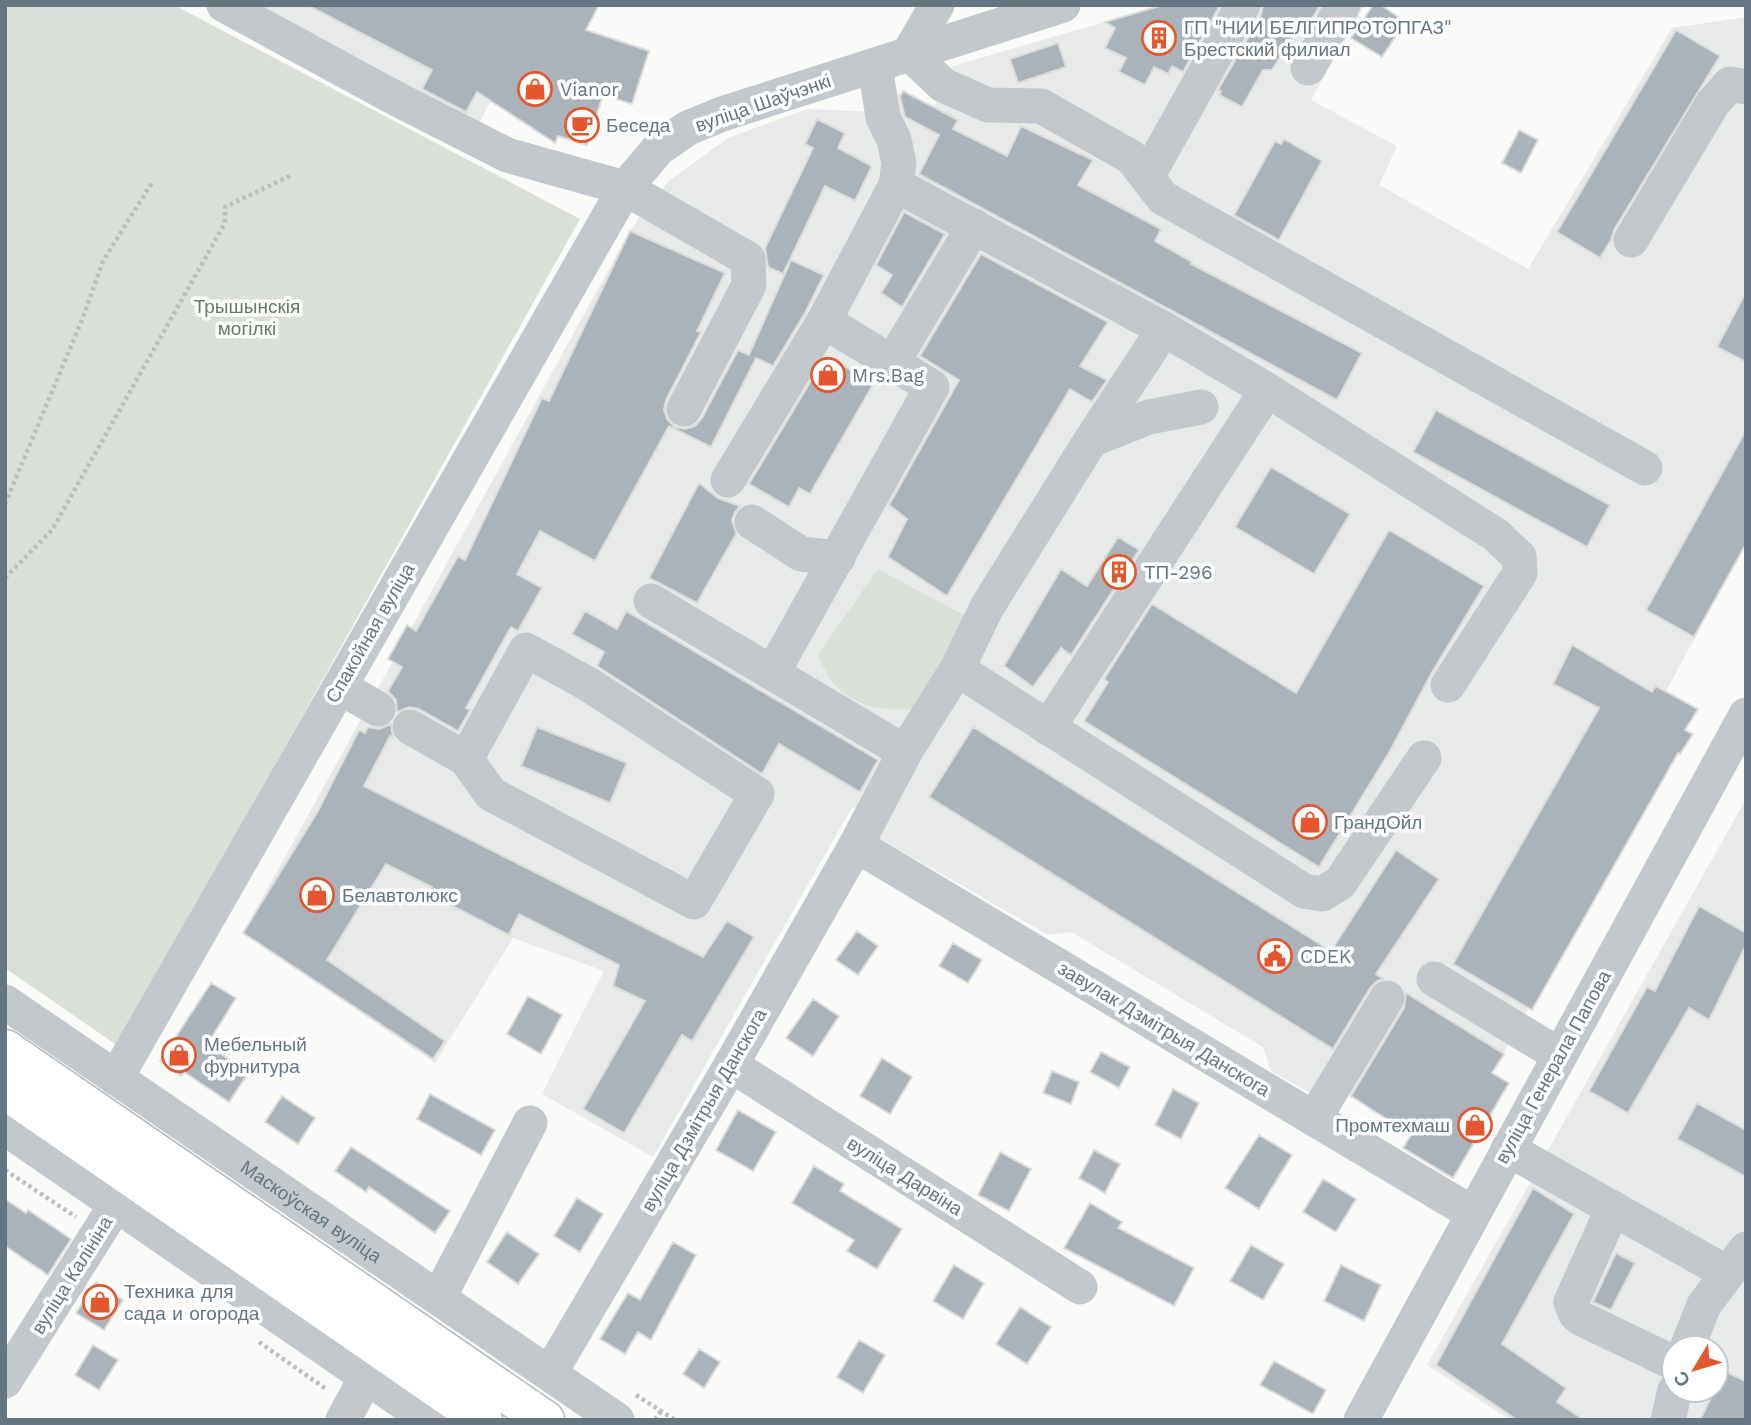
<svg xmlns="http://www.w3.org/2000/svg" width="1751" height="1425" font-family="'Work Sans',sans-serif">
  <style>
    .built { fill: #e8e9e9; fill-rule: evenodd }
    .green { fill: #dadfd7 }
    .building { fill: #aab3b9; stroke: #dcdcda; stroke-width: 2 }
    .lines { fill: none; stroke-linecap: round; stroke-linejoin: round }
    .major-casing { stroke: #b5babe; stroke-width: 41 }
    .path { stroke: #bbbfc2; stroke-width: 4.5; stroke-dasharray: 3.5 3.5; stroke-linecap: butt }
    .minor { stroke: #c3c8cc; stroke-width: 35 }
    .major { stroke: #fff; stroke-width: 38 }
    .labels { text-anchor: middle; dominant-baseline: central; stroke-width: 7; stroke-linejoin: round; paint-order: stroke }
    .poi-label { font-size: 19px; fill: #657683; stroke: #fff; text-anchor: start }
    .street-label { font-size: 19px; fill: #657683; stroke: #fff }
    .park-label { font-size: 19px; fill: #687a64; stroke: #fff }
  </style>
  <rect width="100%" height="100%" fill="#fafaf8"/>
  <path class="built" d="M247,5H599L569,65L521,41L477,127Z
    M1163,5H1365L1311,100L1397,146L1379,185L1528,269L1672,28L1746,17V544L1666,691L1698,709L1492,1073L1484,1068L1411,1135L1320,1076L1310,1093L1271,1071L1263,1047L1071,932L1048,935L877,837L882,825L852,807L653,1157L542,1094L604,971L513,938L435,1063L243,933L630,231L650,203L669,181L728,138L807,109L873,112L903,91L934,107L953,66Z
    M1746,799V1420H1510L1427,1365ZM1674,1348H1716V1390H1674Z"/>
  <path class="green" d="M5,5H174L580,219L118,1046L5,968Z
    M878,569L967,617L919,708C888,712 858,709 835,685C828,677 823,665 817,656Z"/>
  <path class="building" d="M307,5H599L586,30L649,51L632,104L603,95L587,145L558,136L555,143L477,92L466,112L422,89L432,70Z
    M1163,5H1220L1183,72L1172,66L1168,74L1154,67L1145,85L1119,72L1126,58L1105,48L1115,28L1105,22Z
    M1263,5H1320L1304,33L1295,32L1272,70H1263L1242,107L1219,95L1221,91L1218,90L1261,15Z
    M1373,5H1381L1405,22L1382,57L1351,38Z
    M1676,30L1720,56L1614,230L1611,240L1600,258L1557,232Z
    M1058,43L1066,67L1018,83L1010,59Z
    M903,91L958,120L953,129L1007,156L1021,126L1093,160L1078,185L1161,229L1155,241L1192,262L1191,264L1362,353L1337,400L919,174L939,135L905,117L900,97Z
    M817,119L845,133L838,148L872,166L855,201L825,186L783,274L768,267L765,248L813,148L805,144Z
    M1519,130L1538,140L1521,173L1502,163Z
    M1284,139L1322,161L1279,240L1234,215L1275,141L1281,144Z
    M904,212L945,234L902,307L881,293L892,275L876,265Z
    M630,231L725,273L697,331L701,332L666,400L664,410L667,419L675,427L685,429L695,426L702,418L738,350L749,355L791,260L824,275L806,311L773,366L756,358L711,447L669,426L595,561L540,531L517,574L542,588L518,631L511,627L466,708L470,710L458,731L419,709L409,707L397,712L396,700L388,691L402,667L388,659L407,625L416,631L458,556L465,560L542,398L549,401Z
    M981,254L1108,322L1080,366L1107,380L1092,402L1070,389L947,596L888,557L907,519L889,505L959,380L920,356Z
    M1746,292V362L1717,347Z
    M826,356L874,383L810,494L799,488L789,507L749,484Z
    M1436,410L1610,505L1587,547L1413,452Z
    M1746,430V544L1694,637L1646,610Z
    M1271,467L1350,514L1314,574L1235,527Z
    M699,483L718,498L740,506L735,512L732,520L736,534L697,603L649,578Z
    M1389,530L1484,586L1431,674L1390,751L1319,867L1084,721L1108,682L1104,679L1152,604L1296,693Z
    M1118,537L1139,550L1071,655L1061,648L1033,687L1004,666L1061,569L1087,586Z
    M585,611L617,629L626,611L878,760L860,792L779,744L762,774L597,666L604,652L572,634Z
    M1572,645L1652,692L1656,686L1698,709L1685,730L1693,734L1680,754L1678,753L1532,1010L1453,964L1599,708L1553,684Z
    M391,724L393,738L390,736L364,786L703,957L727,921L754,937L692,1041L682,1035L624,1133L583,1109L645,1001L613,986L619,965L519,914L509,935L429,894L432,887L386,864L327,960L445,1041L433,1059L243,933L318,811L359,730L365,733L368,727L379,729Z
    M537,727L627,763L610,803L521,766Z
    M973,727L1331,951L1396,850L1439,879L1376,974L1383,979L1377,981L1370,988L1333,1049L929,797Z
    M1699,906L1746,933V945L1709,1020L1689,1008L1628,1113L1589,1091L1647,987L1655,991Z
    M857,931L878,946L858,975L836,960Z
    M953,943L982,960L968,983L939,966Z
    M211,983L236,998L207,1045L249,1072L229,1102L184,1072L181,1076L160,1061Z
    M1406,993L1504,1054L1492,1073L1509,1083L1453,1178L1403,1148L1411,1135L1351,1096L1404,1008Z
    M528,996L562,1015L541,1054L507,1034Z
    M813,999L839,1016L813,1056L786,1038Z
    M1101,1052L1130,1067L1119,1088L1090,1072Z
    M882,1058L912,1077L890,1114L860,1096Z
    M1052,1071L1079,1082L1071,1104L1043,1093Z
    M1173,1089L1199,1103L1181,1139L1155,1125Z
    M430,1094L495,1130L481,1155L417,1119Z
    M282,1096L315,1118L298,1144L265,1122Z
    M1697,1103L1746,1130V1177L1677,1139Z
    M738,1110L776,1132L753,1171L716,1150Z
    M1259,1135L1292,1155L1259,1209L1225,1188Z
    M351,1147L450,1211L435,1233L369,1187L366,1192L335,1171Z
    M1094,1150L1120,1164L1105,1193L1079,1178Z
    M1000,1152L1031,1169L1009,1211L978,1195Z
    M814,1166L844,1184L840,1191L902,1229L877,1269L847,1251L854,1240L792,1203Z
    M1323,1179L1356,1199L1336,1232L1303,1212Z
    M1533,1188L1574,1214L1502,1344L1566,1388L1557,1402L1584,1420H1517L1436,1365Z
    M577,1198L603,1214L580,1252L554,1236Z
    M5,1199L26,1213L28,1210L71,1239L48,1275L5,1246Z
    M1090,1203L1122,1222L1118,1228L1194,1268L1174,1306L1064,1248Z
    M507,1232L539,1254L518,1284L487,1262Z
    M673,1242L696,1255L651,1340L638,1332L625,1354L600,1339L628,1293L640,1300Z
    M1251,1245L1284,1264L1263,1300L1230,1281Z
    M1616,1253L1635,1263L1611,1310L1593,1302Z
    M954,1265L984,1283L963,1319L933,1301Z
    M1341,1265L1381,1285L1364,1321L1324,1301Z
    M96,1282L123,1300L104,1330L76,1313Z
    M1020,1307L1051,1327L1027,1364L996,1344Z
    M859,1340L885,1355L863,1393L837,1377Z
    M93,1345L118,1360L99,1390L75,1375Z
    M699,1349L720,1362L704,1388L683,1374Z
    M1274,1361L1326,1390L1313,1414L1260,1385Z
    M1724,1371L1746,1381V1420H1700Z"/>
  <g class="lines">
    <g class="major-casing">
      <path id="major" d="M5,1049L545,1420
        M5,1090L483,1420"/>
    </g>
    <path class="path" d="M5,504L82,320L103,261L153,181
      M5,578L52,530L225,223V207L290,176
      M5,1170L76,1217
      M259,1342L326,1389
      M636,1395L675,1420
      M655,1420L661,1411"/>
    <g class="minor">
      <path d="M224,5L395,98L507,155L625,188L748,259L749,285L684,409"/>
      <path d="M937,5L909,53L943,85L988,105L1041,106L1131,157L1163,198L1645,468"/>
      <path d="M1308,68L1343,5"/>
      <path d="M1147,177L1243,5"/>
      <path d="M896,185L1164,329"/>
      <path d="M1631,240L1713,103L1730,84L1746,87"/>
      <path d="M892,363L974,226"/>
      <path d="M1091,440L1164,329L1267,390L1496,535L1519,557L1520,573L1448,685"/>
      <path d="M728,480L824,321"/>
      <path d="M752,522L801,554L838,558"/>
      <path d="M651,601L905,752"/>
      <path d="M957,669L1304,891L1322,894L1340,883L1424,758"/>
      <path d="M773,672L932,387L824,321L896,185L899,163L894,140L883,117L875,66"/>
      <path d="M340,687L378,709"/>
      <path d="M410,727L466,759L491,794L694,902L757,794L588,684L526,650L466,759"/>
      <path d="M1048,728L1267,390"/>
      <path d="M856,845L1472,1213"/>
      <path d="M1434,979L1559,1055"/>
      <path id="s1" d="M5,1002L617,1420"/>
      <path d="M731,1065L1080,1287"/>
      <path d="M116,1078L625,188L659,148L688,128L722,114L1063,5"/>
      <path d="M1314,1119L1387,998"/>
      <path d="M5,1128L429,1420"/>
      <path d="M1508,1149L1727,1273"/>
      <path d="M1613,1208L1571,1302L1575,1313L1580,1318L1674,1363"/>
      <path d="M439,1297L530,1123"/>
      <path d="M1687,1348L1704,1305L1746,1249"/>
      <path d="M550,1373L731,1065L856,845L905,752L957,669L987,607L1091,440L1149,417L1201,407"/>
      <path d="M5,1381L117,1203"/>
      <path d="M343,1420L367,1376"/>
      <path d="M1361,1420L1746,715"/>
      <path d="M1668,1420L1675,1390"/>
    </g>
    <use href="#major" class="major"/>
  </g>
  <defs>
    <g id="building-ring" transform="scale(1.75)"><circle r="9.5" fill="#fff" stroke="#e4572e" stroke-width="1.5"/><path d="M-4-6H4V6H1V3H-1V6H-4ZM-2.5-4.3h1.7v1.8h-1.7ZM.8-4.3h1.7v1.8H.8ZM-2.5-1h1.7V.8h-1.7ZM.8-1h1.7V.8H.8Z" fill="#e4572e"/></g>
    <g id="shop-ring" transform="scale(1.75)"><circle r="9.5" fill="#fff" stroke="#e4572e" stroke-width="1.5"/><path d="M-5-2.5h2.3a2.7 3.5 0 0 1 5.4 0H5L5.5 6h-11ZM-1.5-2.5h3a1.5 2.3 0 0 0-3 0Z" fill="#e4572e"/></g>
    <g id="cafe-ring" transform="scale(1.75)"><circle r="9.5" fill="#fff" stroke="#e4572e" stroke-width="1.5"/><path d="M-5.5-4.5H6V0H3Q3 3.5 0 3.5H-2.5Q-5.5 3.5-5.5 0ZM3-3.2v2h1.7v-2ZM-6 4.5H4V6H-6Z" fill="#e4572e"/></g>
    <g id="civic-ring" transform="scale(1.75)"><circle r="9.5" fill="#fff" stroke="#e4572e" stroke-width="1.5"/><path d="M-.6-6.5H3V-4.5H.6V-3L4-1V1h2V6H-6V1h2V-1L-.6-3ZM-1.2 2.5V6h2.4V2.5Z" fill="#e4572e"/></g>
  </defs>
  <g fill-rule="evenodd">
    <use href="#building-ring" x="1159" y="38"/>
    <use href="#shop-ring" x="535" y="89"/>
    <use href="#cafe-ring" x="582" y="125"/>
    <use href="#shop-ring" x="828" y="375"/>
    <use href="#building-ring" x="1119" y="572"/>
    <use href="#shop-ring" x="1310" y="822"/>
    <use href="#shop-ring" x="317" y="895"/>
    <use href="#civic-ring" x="1275" y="956"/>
    <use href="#shop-ring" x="179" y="1055"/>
    <use href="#shop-ring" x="1475" y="1125"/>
    <use href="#shop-ring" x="100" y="1302"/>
  </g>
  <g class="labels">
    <g class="poi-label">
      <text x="1184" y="27">ГП "НИИ БЕЛГИПРОТОПГАЗ"<tspan x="1184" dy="22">Брестский филиал</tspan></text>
      <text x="560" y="89">Vianor</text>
      <text x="606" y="125">Беседа</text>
      <text x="852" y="375">Mrs.Bag</text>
      <text x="1144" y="572">ТП-296</text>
      <text x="1334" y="822">ГрандОйл</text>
      <text x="342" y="895">Белавтолюкс</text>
      <text x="1300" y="956">CDEK</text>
      <text x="204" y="1044">Мебельный<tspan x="204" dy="22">фурнитура</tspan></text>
      <text x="1450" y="1125" text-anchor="end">Промтехмаш</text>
      <text x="124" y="1291">Техника для<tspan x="124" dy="22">сада и огорода</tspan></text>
    </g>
    <g class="street-label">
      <text transform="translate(763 103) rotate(-19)">вуліца Шаўчэнкі</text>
      <text transform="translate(370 633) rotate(-60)">Спакойная вуліца</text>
      <text transform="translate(1164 1029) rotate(31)">завулак Дзмітрыя Данскога</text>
      <text transform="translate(1553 1067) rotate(-61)">вуліца Генерала Папова</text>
      <text transform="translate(704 1110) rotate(-60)">вуліца Дзмітрыя Данскога</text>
      <text transform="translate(905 1176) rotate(32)">вуліца Дарвіна</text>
      <text stroke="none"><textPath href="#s1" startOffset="371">Маскоўская вуліца</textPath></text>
      <text transform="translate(72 1275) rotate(-58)">вуліца Калініна</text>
    </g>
    <g class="park-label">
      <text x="247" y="306">Трышынскія<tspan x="247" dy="22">могілкі</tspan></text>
    </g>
  </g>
  <rect width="1751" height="1425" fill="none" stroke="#657683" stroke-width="14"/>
  <g transform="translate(1695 1369) rotate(232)"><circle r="33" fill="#ffffff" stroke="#c1c8cd" stroke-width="2"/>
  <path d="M0-5L12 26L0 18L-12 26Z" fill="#e4572e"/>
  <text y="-10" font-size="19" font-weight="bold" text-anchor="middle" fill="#657683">С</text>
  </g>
</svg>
